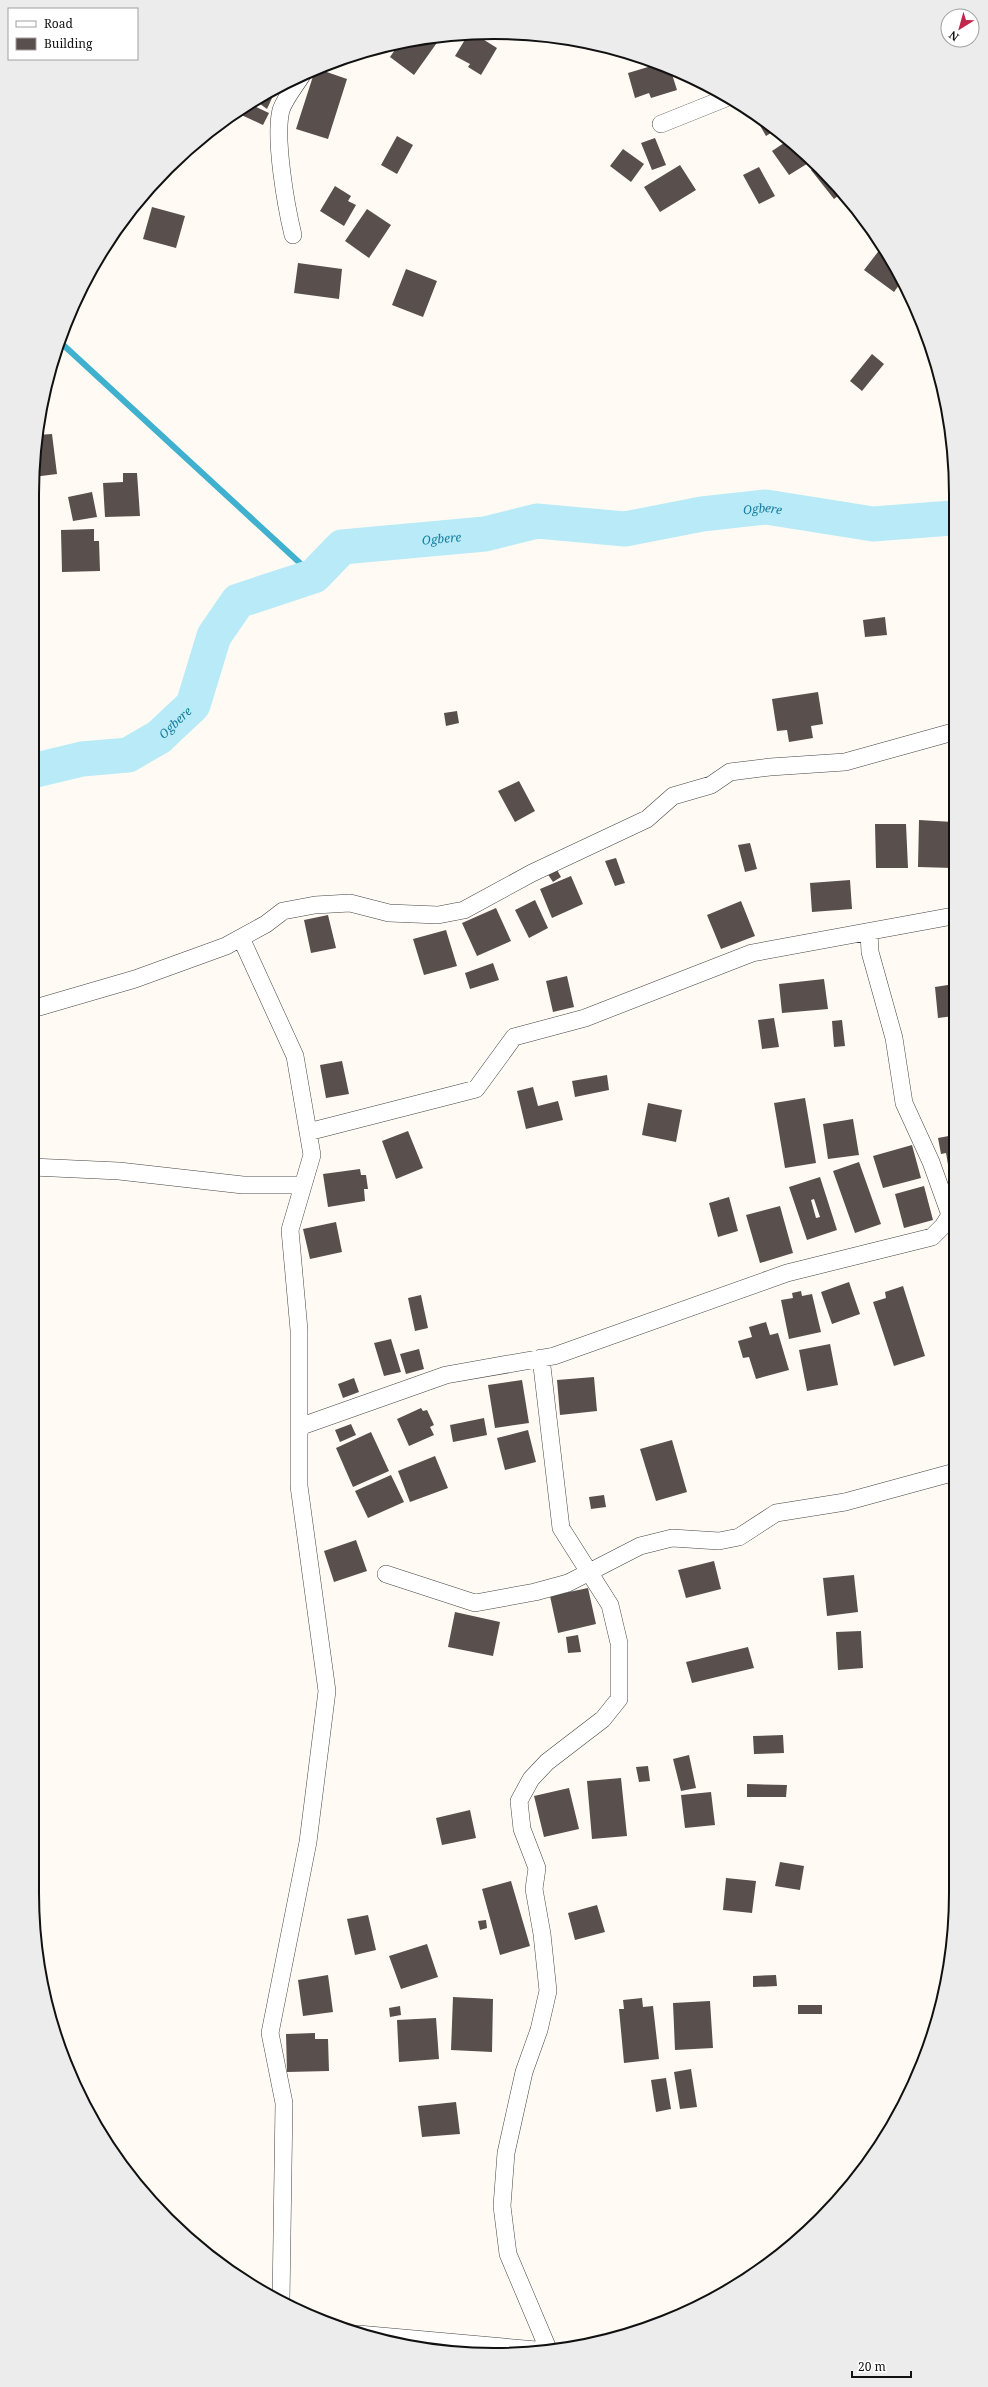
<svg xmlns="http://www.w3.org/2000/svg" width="988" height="2387" font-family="'Noto Serif',serif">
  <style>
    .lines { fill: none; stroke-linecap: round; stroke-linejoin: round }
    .stream { stroke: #3fb0ce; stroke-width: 6 }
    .river { stroke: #b8ebf7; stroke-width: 35 }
    .building { fill: #594f4d; fill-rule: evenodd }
    .minor-casing { stroke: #444; stroke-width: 18 }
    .minor { stroke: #fff; stroke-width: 17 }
    .labels { text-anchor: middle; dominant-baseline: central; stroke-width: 4; stroke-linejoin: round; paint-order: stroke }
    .water-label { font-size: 12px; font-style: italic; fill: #177c9e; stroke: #fff }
    .rim { fill: none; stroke: #111; stroke-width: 2 }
  </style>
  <rect width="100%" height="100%" fill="#fffbf4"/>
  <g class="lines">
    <path class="stream" d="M59,341L314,576"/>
    <path class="river" id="s1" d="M32,771L82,759L128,755L159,737L193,705L214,636L238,601L314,576L342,547L485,534L537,521L625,529L702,514L766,507L873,524L952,518"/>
  </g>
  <path class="building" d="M469,33H473L497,48L481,75L468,67L470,64L455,56Z
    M497,34H506L504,38Z
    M441,37L414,75L390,57L399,44Z
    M658,64L671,71L677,90L651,98L649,93L635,98L628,73Z
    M318,69L347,79L328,139L296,129L315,70Z
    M277,87L267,109L256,101Z
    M250,104L269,113L263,125L237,113Z
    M751,110L774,131L766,136Z
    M397,136L413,145L397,174L381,165Z
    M655,138L666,165L652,170L641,143Z
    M783,138L810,162L789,175L772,151L784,143L781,139Z
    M623,149L644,164L631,182L610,166Z
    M680,165L696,190L660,212L644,187Z
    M815,166L841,190L843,192L834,199L811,170Z
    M759,167L775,196L759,204L743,175Z
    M335,186L351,196L348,201L356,205L344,226L320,211Z
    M152,207L185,216L176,248L143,239Z
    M367,209L391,225L369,258L345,241Z
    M881,248L902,281L894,292L864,270Z
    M298,263L342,269L339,299L294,293Z
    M406,269L437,281L423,317L392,305Z
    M872,354L884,364L862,391L850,381Z
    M935,359L938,369L931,365Z
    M52,434L57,474L33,477L36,435Z
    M123,473H137L140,516L105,517L103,483L123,482Z
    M92,492L97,517L73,521L68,497Z
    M94,529V541H99L100,571L62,572L61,530Z
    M32,535H39L38,566H32Z
    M885,617L887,635L865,637L863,620Z
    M818,692L823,724L811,726L813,738L789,742L787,730L777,731L772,699Z
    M457,711L459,723L446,726L444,713Z
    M519,781L535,811L515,822L498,791Z
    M919,820L953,822V868L918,867Z
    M875,824H906L908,868H876Z
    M750,843L757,869L745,872L738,845Z
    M616,858L625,883L615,886L605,861Z
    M556,868L561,877L553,882L547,873Z
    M571,876L583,904L552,918L540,889Z
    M850,880L852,909L812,912L810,883Z
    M535,900L548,928L529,938L515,910Z
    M741,901L755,936L721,949L707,915Z
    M496,908L511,941L477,956L462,923Z
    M328,915L336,948L311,953L304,920Z
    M446,930L457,966L424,975L413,939Z
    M493,963L499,980L470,989L465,973Z
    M567,976L574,1007L553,1012L546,981Z
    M824,979L828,1009L782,1013L779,984Z
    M954,984V1016L938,1018L935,987Z
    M774,1018L779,1047L762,1049L758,1020Z
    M842,1020L845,1046L834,1047L832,1021Z
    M342,1061L349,1094L326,1098L320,1065Z
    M607,1075L609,1090L575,1097L572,1081Z
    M533,1087L538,1106L558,1101L563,1120L526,1129L517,1091Z
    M805,1098L816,1163L785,1168L774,1103Z
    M648,1103L682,1110L676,1142L642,1135Z
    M853,1119L859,1155L828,1159L823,1124Z
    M408,1131L423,1168L396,1179L382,1141Z
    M954,1135V1169L949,1170L946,1153L941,1154L938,1138Z
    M912,1145L921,1178L883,1188L873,1156Z
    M859,1162L881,1224L855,1233L833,1171Z
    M360,1169L361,1175H366L368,1189H364L365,1201L328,1207L323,1174Z
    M820,1177L837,1230L807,1240L789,1187ZM814,1199L820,1217L816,1218L811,1200Z
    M924,1186L933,1220L904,1228L895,1194Z
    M729,1197L738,1231L718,1237L709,1203Z
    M780,1206L793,1253L760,1263L746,1215Z
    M336,1222L342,1252L310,1259L303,1229Z
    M849,1282L860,1314L832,1324L821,1292Z
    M903,1286L925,1356L894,1366L873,1302L886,1298L885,1292Z
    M801,1291L802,1296L812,1294L821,1332L789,1339L781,1300L793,1298L792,1293Z
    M421,1295L428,1328L415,1331L408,1298Z
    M766,1322L770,1335L778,1333L789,1370L756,1379L749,1357L743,1358L738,1341L752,1337L749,1327Z
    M391,1339L401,1372L384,1376L374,1343Z
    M830,1344L838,1385L807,1391L799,1350Z
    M419,1349L424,1369L406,1374L400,1354Z
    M594,1377L597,1411L560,1415L557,1380Z
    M354,1378L359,1392L343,1398L338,1384Z
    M522,1380L529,1423L495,1428L488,1385Z
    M421,1408L423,1411L427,1410L434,1425L430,1427L434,1435L409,1446L397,1419Z
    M484,1418L487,1435L453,1442L450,1425Z
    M351,1424L356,1435L340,1442L335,1430Z
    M528,1430L536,1462L505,1470L497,1438Z
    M371,1432L389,1471L353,1487L336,1448Z
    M672,1440L687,1492L656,1501L640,1449Z
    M435,1456L448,1488L410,1502L398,1471Z
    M391,1475L404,1502L368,1518L355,1491Z
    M604,1495L606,1507L591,1509L589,1497Z
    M356,1540L367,1571L334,1582L324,1551Z
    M714,1561L721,1589L686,1598L678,1570Z
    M854,1575L858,1612L827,1616L823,1578Z
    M588,1588L596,1624L558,1633L550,1596Z
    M455,1612L500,1622L493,1656L448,1647Z
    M861,1631L863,1668L838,1670L836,1632Z
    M578,1635L581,1652L568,1653L566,1637Z
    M748,1647L754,1668L692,1683L686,1662Z
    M783,1735L784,1753L754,1754L753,1736Z
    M689,1755L696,1788L681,1791L673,1759Z
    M648,1766L650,1781L639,1782L636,1767Z
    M621,1778L627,1836L592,1839L587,1781Z
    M747,1784L787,1785L786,1797H747Z
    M569,1788L579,1829L544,1837L534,1796Z
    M711,1792L715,1825L685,1828L681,1795Z
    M470,1810L476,1838L442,1845L436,1818Z
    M780,1862L804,1866L800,1890L775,1886Z
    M726,1878L756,1881L752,1913L723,1910Z
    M511,1881L530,1946L500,1955L482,1889Z
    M597,1905L605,1932L575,1940L568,1913Z
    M368,1915L376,1950L355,1955L347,1919Z
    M486,1920L487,1928L480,1930L478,1921Z
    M427,1944L438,1977L401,1989L389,1956Z
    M328,1975L333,2012L303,2016L298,1980Z
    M776,1975L777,1986L753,1987V1976Z
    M453,1997L493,1999L492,2052L451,2050Z
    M642,1998L643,2007L653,2006L659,2059L624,2063L619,2009H624L623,2000Z
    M710,2001L713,2048L675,2050L673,2003Z
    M798,2005H822V2014H798Z
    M400,2006L401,2015L390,2017L389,2008Z
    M436,2018L439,2059L399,2062L397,2020Z
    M315,2033V2039H328L329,2071L287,2072L286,2034Z
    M691,2069L697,2107L680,2109L674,2072Z
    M666,2078L671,2109L656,2112L651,2080Z
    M456,2102L460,2134L422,2137L418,2106Z"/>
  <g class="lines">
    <g class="minor-casing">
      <path id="minor" d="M661,124L726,98
        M293,235C286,206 274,138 281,110C285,98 296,85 302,75
        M241,938L295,1056L312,1155L290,1230L299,1330V1486L327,1691L308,1842L270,2033L284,2103L281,2301
        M32,1009L135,979L226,946L266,924L283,911L315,905L350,903L389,913L438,915L464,910L532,873L647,819L673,796L711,785L730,772L770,767L845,762L953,732
        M308,1132L476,1089L514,1037L585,1018L752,953L953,916
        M32,1167L119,1171L243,1185H303
        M541,1358L561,1528L610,1605L619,1643V1699L603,1719L547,1762L531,1779L519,1801L522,1829L537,1868L534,1889L542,1934L548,1991L539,2030L524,2072L506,2153L502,2206L508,2254L549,2351
        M299,1427L446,1375L554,1356L787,1273L932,1237L943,1226L950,1215L931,1162L904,1103L894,1038L870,952L869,932
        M386,1574L475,1603L535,1592L568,1583L640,1546L672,1538L719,1541L739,1537L776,1513L845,1502L955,1472
        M358,2334L548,2351"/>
    </g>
    <use href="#minor" class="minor"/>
  </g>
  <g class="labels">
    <g class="water-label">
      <text stroke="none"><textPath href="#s1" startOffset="840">Ogbere</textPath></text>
      <text stroke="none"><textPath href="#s1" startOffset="515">Ogbere</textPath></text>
      <text stroke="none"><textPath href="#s1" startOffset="155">Ogbere</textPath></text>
    </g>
  </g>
  <path d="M0 0H988V2387H0ZM494 39H494A455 455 0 0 1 949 494V1893A455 455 0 0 1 494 2348H494A455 455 0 0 1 39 1893V494A455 455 0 0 1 494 39Z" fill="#ececec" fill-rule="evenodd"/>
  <path class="rim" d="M494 39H494A455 455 0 0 1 949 494V1893A455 455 0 0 1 494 2348H494A455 455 0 0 1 39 1893V494A455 455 0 0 1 494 39Z"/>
  <rect x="8" y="8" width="130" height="52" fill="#ffffff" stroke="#a0a0a0"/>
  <rect x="16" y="21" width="20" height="6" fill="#ffffff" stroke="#a0a0a0"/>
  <text x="44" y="28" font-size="12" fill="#111111">Road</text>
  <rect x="16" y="38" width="20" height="12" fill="#594f4d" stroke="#a0a0a0"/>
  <text x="44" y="48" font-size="12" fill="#111111">Building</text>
  <g transform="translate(960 28) rotate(217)"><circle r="19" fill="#ffffff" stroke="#a0a0a0"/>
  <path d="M0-3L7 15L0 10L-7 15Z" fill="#c3264b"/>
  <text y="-6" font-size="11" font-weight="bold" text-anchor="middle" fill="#111111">N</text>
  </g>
  <path d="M852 2371v6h59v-6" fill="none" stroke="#111111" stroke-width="2"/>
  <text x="858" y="2371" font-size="12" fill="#111111" stroke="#ffffff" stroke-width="3" paint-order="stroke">20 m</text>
</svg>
